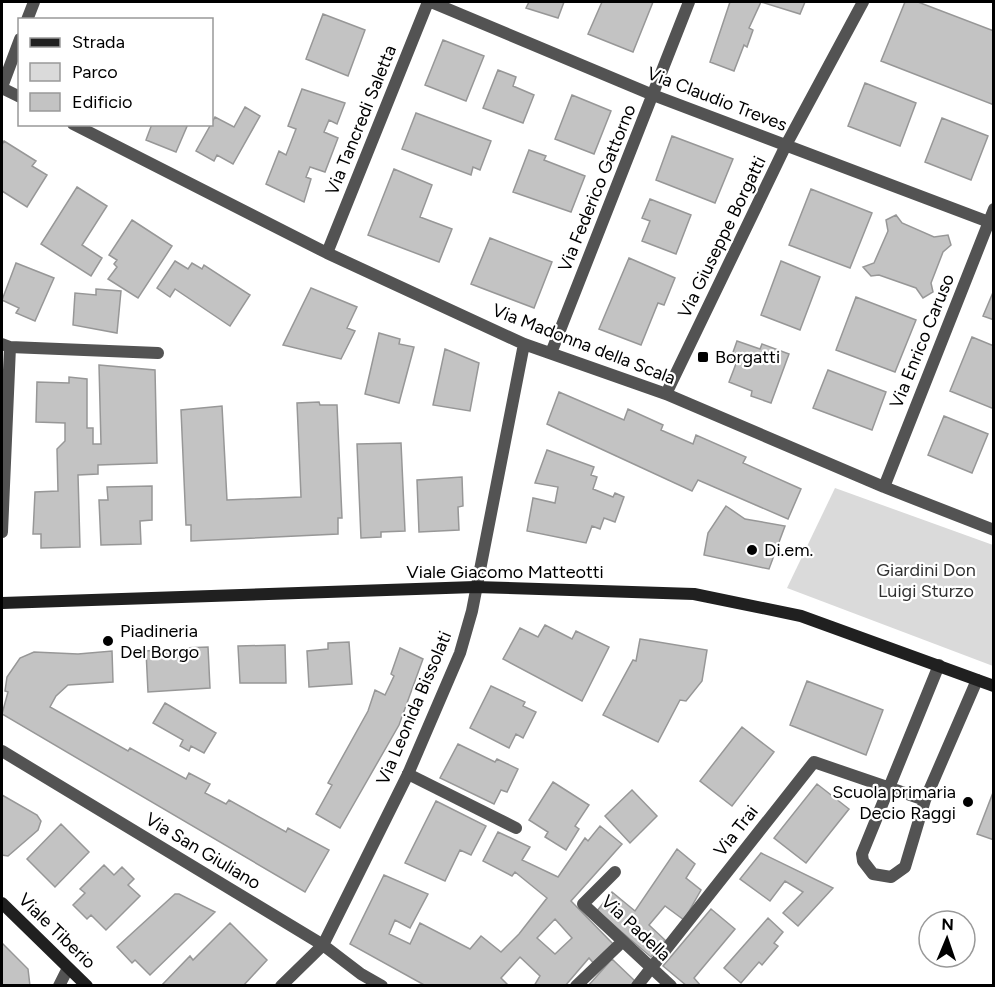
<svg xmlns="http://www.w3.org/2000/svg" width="995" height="987" font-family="Figtree,sans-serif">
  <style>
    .green { fill: #dadada }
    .building { fill: #c3c3c3; stroke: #979797; stroke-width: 1.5; fill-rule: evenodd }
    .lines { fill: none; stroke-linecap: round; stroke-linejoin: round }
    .lane { stroke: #535353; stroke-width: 12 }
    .street { stroke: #535353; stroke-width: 12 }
    .secondary { stroke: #202020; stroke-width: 12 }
    .poi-dot { fill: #000; stroke: #fff; stroke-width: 2 }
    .labels { text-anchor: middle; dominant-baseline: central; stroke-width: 4.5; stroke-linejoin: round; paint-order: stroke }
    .street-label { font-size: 18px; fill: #000; stroke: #fff }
    .poi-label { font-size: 18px; fill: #000; stroke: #fff; text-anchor: start }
    .park-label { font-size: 18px; fill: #313131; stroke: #fff }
  </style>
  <rect width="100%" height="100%" fill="#fff"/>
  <path class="green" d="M835,488L993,545V666L787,588Z"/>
  <path class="building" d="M529,2H564L558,18L526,8Z
    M602,2H653L633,52L588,34Z
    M730,2H805L800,14L761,2L749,28L753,30L747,47L744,45L734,71L710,62Z
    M905,2H918L994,31V105L881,61Z
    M323,14L365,30L348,76L306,59Z
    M443,40L484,56L466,101L425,85Z
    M498,70L516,77L513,86L534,95L523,123L483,108Z
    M865,83L916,103L900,146L848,126Z
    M302,89L345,103L337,124L329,120L324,132L338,138L325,172L310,167L306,177L311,179L304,202L266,184L279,151L286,155L296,129L288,126Z
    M572,95L611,111L594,154L555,139Z
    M245,107L260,116L233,164L217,155L214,161L196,151L215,117L234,127Z
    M416,113L491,141L480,170L473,167L471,175L402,149Z
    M942,118L988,136L971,180L925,162Z
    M152,124H188L176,152L146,140Z
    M672,136L733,159L715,203L656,180Z
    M4,141L36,161L32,166L47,175L27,207L2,191V145Z
    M529,150L546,156L544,160L585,176L571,212L513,192Z
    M394,169L432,185L420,217L452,229L439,262L368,235Z
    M77,187L107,206L82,245L102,258L91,276L41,244Z
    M811,189L872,213L850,268L789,245Z
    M650,199L691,215L676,254L642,241L650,221L642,218Z
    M896,215L902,223L934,237L948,235L951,245L943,252L931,283L933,292L923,298L916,288L879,275L871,276L863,267L874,263L888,231L886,220Z
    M132,220L172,246L138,298L108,279L117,267L114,264L117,260L109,255Z
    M490,238L552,262L534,308L471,284Z
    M629,258L675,278L664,305L658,303L641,345L599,329Z
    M175,261L188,269L192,263L202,269L204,265L250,295L230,326L175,289L170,297L157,288Z
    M781,261L820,277L800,330L761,315Z
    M16,263L54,278L35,321L16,313L19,308L2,300Z
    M311,288L357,307L347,328L355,331L341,359L283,345Z
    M96,289L121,291L117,333L73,325L75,293L96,295Z
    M994,290V320L983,316Z
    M856,297L916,320L895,372L836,350Z
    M379,333L400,339L399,344L414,347L399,403L365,394Z
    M972,337L994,346V409L950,391Z
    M737,341L760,349L762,344L789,354L771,403L751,396L752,391L729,382L737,361L731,358Z
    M445,349L479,363L470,411L433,405Z
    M99,365L155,370L157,463L98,465V474L78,475L80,547L41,548V534H33L35,492L58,491L57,449L65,441V423L36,422L37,382L69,383V377L87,379V428H93V444H101Z
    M828,370L886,392L872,430L813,408Z
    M559,392L624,420L628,409L663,425L661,430L693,444L696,435L746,457L743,463L801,489L788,519L698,480L692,491L547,424Z
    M319,402L320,405H337L342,518H338V534L191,541V525H186L181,410L222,406L227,500L301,497L297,403Z
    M944,416L988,434L972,473L928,455Z
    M401,443L405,531L381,532V537L361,538L357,444Z
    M547,450L594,467L591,475L597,477L593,489L613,497L615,493L624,497L615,522L604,518L600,529L592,526L586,543L527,531L533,498L555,503L558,487L535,483Z
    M462,477L463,506L458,507L459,530L419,532L417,480Z
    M152,486V520L140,521L141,544L101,545L99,500H108L107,487Z
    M726,506L745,519L785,526L769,569L704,555L708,533Z
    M545,625L572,639L576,631L609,647L582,701L503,659L520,628L538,637Z
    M640,639L707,650L702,681L686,701L680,700L658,742L603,715L633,660L636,661Z
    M349,642L352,684L309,687L307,651L328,649V643Z
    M285,645L286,683H240L238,646Z
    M208,647L210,688L148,692L146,651L172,649V655H184L183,648Z
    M400,648L423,659L399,725L340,828L316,814L332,785L328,783L368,711L375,690L385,695L394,676L391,674Z
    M112,651L113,682L68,685L56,696L50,707L128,751L130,748L186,779L189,773L210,784L205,793L226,804L229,800L286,832L288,828L329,850L305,892L2,714L8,692L5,691L7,677L20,658L34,652L78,654Z
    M807,681L883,710L866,755L790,725Z
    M491,686L525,702L523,706L536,712L523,738L516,734L509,748L470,728Z
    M165,703L216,733L204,753L191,746L189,751L180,746L183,740L153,723Z
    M742,727L774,752L732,806L700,781Z
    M458,744L495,762L497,759L518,769L507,792L501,790L494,804L440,778Z
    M553,782L589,805L575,826L579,829L566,850L545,837L548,832L529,820Z
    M817,784L849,809L806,863L774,838Z
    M2,788V795L37,815L41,821L38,830L8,856L2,855Z
    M632,790L657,816L630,843L605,816Z
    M994,790V840L977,834Z
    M436,801L486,826L471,855L460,850L445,881L405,863Z
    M61,824L89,852L55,887L27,859Z
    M600,826L622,844L571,901L615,946L595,965L589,958L565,986H534L540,976L520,957L501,978L509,986H426L350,944L384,875L428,894L410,928L395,920L389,934L410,944L420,923L470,949L481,936L501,952L519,934L547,898L515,872L512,876L483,861L498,832L530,847L522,860L558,877L585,838L588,841ZM555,919L572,938L555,954L537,938Z
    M677,849L695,864L686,878L701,890L684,920L665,906L649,925L665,940L651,957L597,911L612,892L635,911Z
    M761,853L833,888L798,926L783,913L803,892L785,881L770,901L740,879Z
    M104,865L114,875L122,867L134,879L128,885L140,896L106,930L91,915L87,919L73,905L85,893L80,889Z
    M175,894H179L215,912L150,975L135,960L132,963L117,947Z
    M711,909L735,929L694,978L701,986H687L663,966Z
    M768,918L783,932L774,943L778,946L762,965L759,962L741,983L724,968Z
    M230,923L267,960L243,986H161L190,956L193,960Z
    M2,943L28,969L30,986H2Z
    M612,959L635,981L631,986H588Z"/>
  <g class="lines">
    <path class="lane" d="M408,774L516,828"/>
    <path class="street" d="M431,2L653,95L994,224
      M27,20L34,2
      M2,87L20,39
      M2,88L20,97
      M73,124L327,253L524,344L666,394L884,487L994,530
      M327,253L428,2
      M2,344L10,347L158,353
      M551,353L689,2
      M666,394L786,145L863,2
      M884,487L994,209
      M2,532L10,347
      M939,665L862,854L863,861L873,874L891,877L905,867L925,800L977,680
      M2,751L323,945L361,974L382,986
      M615,872L583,904L671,986
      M59,986L68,968
      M281,986L323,945L408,774L460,653L472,611L524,344
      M576,986L622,942
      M637,986L814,762L925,800"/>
    <path class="secondary" d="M2,603L475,587L694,594L801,616L994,686
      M2,903L87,986"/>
  </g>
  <g class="poi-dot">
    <rect x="697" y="351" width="12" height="12" rx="3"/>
    <circle cx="752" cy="550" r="6"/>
    <circle cx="108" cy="641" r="6"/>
    <circle cx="968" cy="802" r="6"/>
  </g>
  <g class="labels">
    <g class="street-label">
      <text transform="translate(717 99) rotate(21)">Via Claudio Treves</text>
      <text transform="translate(361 120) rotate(-68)">Via Tancredi Saletta</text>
      <text transform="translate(597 188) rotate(-68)">Via Federico Gattorno</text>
      <text transform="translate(722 237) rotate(-64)">Via Giuseppe Borgatti</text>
      <text transform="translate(922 341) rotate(-68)">Via Enrico Caruso</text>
      <text transform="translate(584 344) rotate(21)">Via Madonna della Scala</text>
      <text x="505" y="572">Viale Giacomo Matteotti</text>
      <text transform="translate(414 708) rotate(-67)">Via Leonida Bissolati</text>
      <text transform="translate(736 831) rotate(-52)">Via Trai</text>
      <text transform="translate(203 851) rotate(31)">Via San Giuliano</text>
      <text transform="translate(636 928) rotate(43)">Via Padella</text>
      <text transform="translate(57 931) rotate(44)">Viale Tiberio</text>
    </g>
    <g class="poi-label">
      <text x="715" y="357">Borgatti</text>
      <text x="764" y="550">Di.em.</text>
      <text x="120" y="631">Piadineria<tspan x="120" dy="21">Del Borgo</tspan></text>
      <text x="956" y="792" text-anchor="end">Scuola primaria<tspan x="956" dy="21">Decio Raggi</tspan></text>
    </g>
    <g class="park-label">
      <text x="926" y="570">Giardini Don<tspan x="926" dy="21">Luigi Sturzo</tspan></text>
    </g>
  </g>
  <rect width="995" height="987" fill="none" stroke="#000000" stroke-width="6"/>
  <rect x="18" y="18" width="195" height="108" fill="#ffffff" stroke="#999999" stroke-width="1.5"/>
  <rect x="30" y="38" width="30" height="9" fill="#202020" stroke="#999999" stroke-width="1.5"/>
  <text x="72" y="48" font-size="18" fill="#000000">Strada</text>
  <rect x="30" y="63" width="30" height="18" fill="#dadada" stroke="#999999" stroke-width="1.5"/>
  <text x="72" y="78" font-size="18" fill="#000000">Parco</text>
  <rect x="30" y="93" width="30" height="18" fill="#c3c3c3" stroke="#999999" stroke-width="1.5"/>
  <text x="72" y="108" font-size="18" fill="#000000">Edificio</text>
  <g transform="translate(947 939) rotate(2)"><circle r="28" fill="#ffffff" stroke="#999999" stroke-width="1.5"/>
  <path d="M0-4.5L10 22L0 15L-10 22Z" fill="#000000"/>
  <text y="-9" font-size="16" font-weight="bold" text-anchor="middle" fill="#000000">N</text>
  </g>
</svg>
